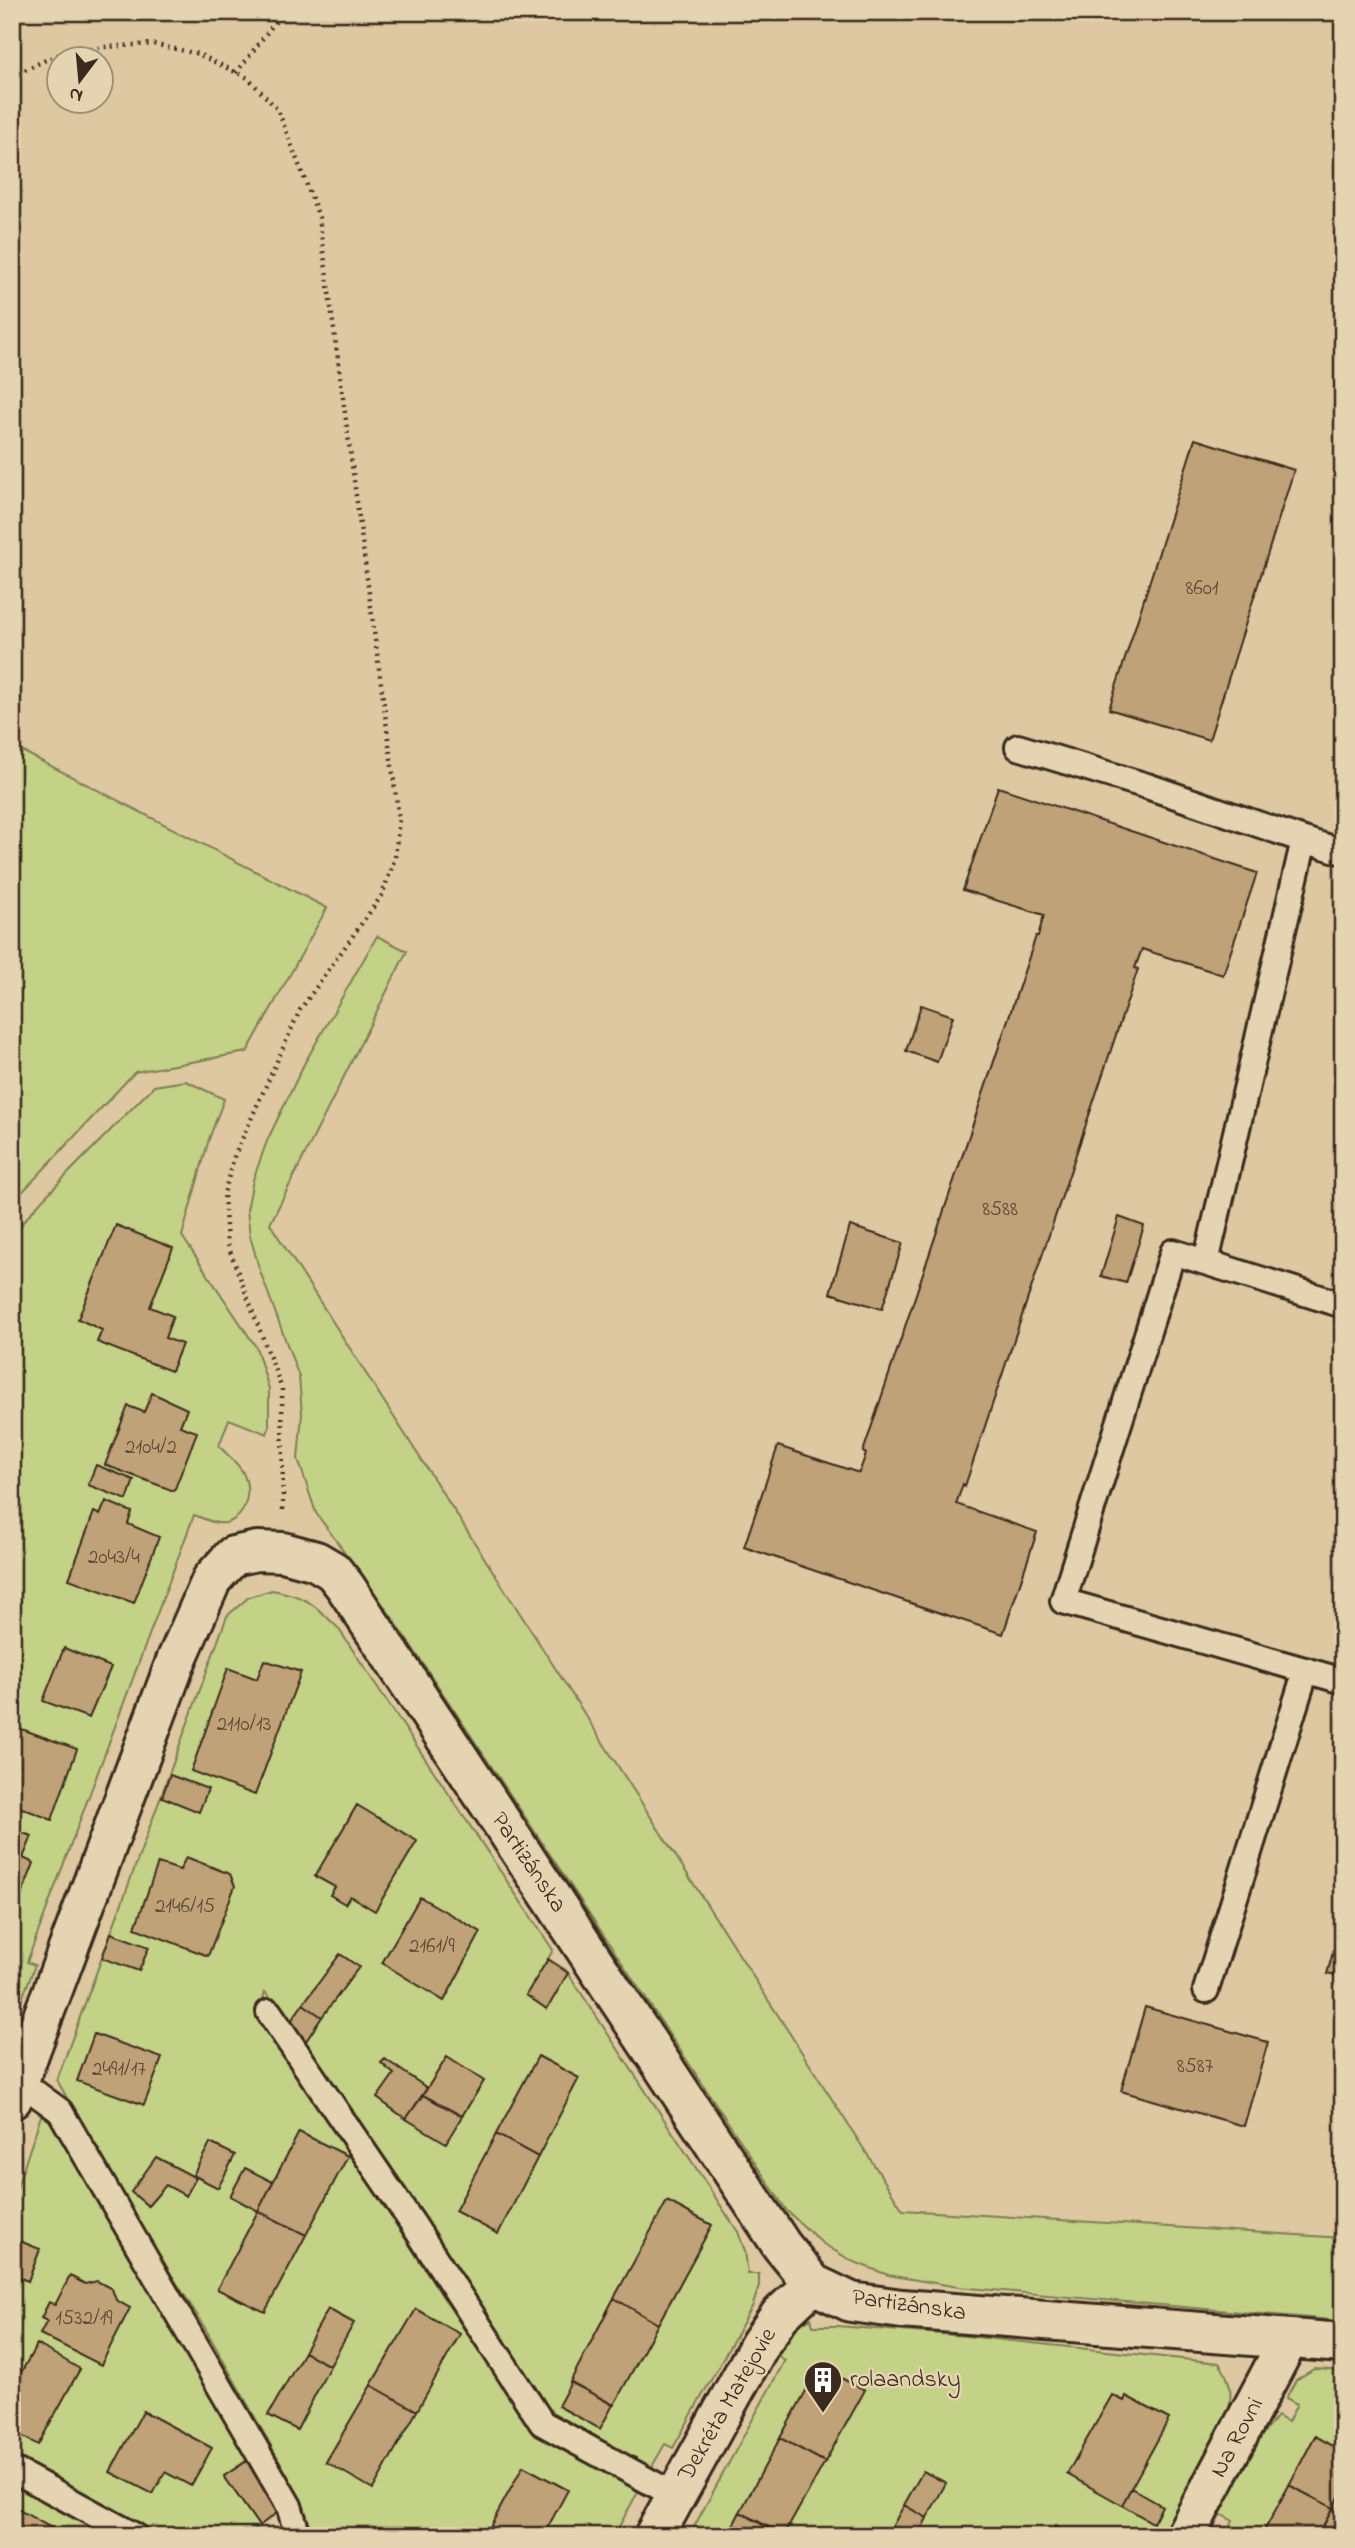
<svg xmlns="http://www.w3.org/2000/svg" width="1355" height="2548" font-family="'Indie Flower',sans-serif">
  <style>
    .green { fill: #c3d286; stroke: #7f7e52; stroke-width: 2 }
    .building { fill: #bfa277; stroke: #3b2a1e; stroke-width: 2 }
    .lines { fill: none; stroke-linecap: round; stroke-linejoin: round }
    .lane-casing { stroke: #3b2a1e; stroke-width: 30 }
    .street-casing { stroke: #3b2a1e; stroke-width: 44 }
    .path { stroke: #3b2a1e; stroke-width: 4.5; stroke-dasharray: 2 5; stroke-linecap: butt }
    .lane { stroke: #e5d4b1; stroke-width: 24 }
    .street { stroke: #e5d4b1; stroke-width: 38 }
    .labels { text-anchor: middle; dominant-baseline: central; stroke-width: 5; stroke-linejoin: round; paint-order: stroke }
    .number-label { font-size: 21px; fill: #5c4834 }
    .street-label { font-size: 24px; fill: #3b2a1e; stroke: #e5d4b1 }
    .poi-label { font-size: 24px; fill: #3b2a1e; stroke: #e5d4b1; text-anchor: start }
  </style>
  <rect width="100%" height="100%" fill="#ddc8a2"/>
  <filter id="ink" filterUnits="userSpaceOnUse"><feTurbulence type="fractalNoise" baseFrequency=".0143" numOctaves="2"/><feDisplacementMap in="SourceGraphic" scale="14" xChannelSelector="R" yChannelSelector="G"/><feConvolveMatrix kernelMatrix="1 2 1 2 8 2 1 2 1" color-interpolation-filters="sRGB"/></filter>
  <g filter="url(#ink)">
    <path class="green" d="M12,746L327,908L247,1052L135,1072L12,1203Z
      M377,936L407,951L270,1224L903,2210L1343,2238V2321L958,2287L888,2275L852,2261L822,2243L787,2211L394,1620L316,1513L298,1459L302,1414L299,1377L260,1271L250,1236L247,1210L253,1180L267,1141L304,1064Z
      M186,1081L224,1099L209,1139L182,1236L256,1347L269,1389V1427L267,1434L229,1419L219,1446C226,1454 237,1462 242,1471C252,1489 248,1517 226,1523C215,1525 203,1518 194,1515L27,1962L35,1965L12,2025V1242L23,1222L42,1200L154,1086Z
      M272,1590C306,1596 313,1603 338,1628L553,1950L548,1959L566,1970L738,2232L745,2251L748,2274H759V2286L753,2305L673,2448L665,2444L650,2470L551,2415L501,2334L382,2153L265,1992L258,2015L349,2145L386,2209L469,2337L536,2431L640,2488L614,2536H313L303,2503L201,2321L124,2201L57,2080L227,1616L249,1597Z
      M42,2113L63,2130L278,2512L246,2461L224,2476L259,2526L246,2536H160L12,2455V2275L28,2281L40,2250L12,2238V2202Z
      M811,2318L813,2326H837L966,2336L1219,2363C1224,2370 1228,2378 1230,2387C1236,2424 1187,2501 1170,2536H689L785,2360L773,2353L792,2329Z
      M1314,2369L1343,2371V2536H1226L1233,2521L1215,2511L1243,2460L1277,2416L1288,2422L1297,2404L1286,2398L1296,2380Z
      M12,2481L110,2536H12Z"/>
    <path class="building" d="M1195,439L1294,470L1209,740L1109,709Z
      M998,787L1257,873L1223,975L1142,949L1135,968L1138,969L965,1486L963,1484L956,1504L1037,1532L1003,1634L744,1547L778,1446L859,1473L866,1454L863,1452L1036,936H1038L1044,915L963,890Z
      M921,1005L953,1016L937,1062L906,1051Z
      M1119,1217L1144,1226L1126,1283L1101,1276Z
      M116,1225L173,1248L150,1307L173,1316L165,1338L182,1344L171,1371L97,1342L102,1330L78,1319Z
      M850,1226L903,1243L882,1309L830,1293Z
      M152,1393L187,1409L180,1426L197,1432L174,1491L105,1465L128,1406L144,1412Z
      M96,1465L134,1480L127,1500L88,1485Z
      M106,1501L132,1512L128,1524L159,1537L134,1603L69,1579L94,1512L100,1515Z
      M64,1648L111,1667L89,1718L43,1701Z
      M264,1660L301,1672L255,1795L191,1771L228,1668L257,1679Z
      M16,1727L77,1749L52,1820L12,1804V1738Z
      M170,1775L208,1789L199,1812L162,1797Z
      M357,1805L417,1841L375,1911L350,1896L345,1904L330,1895L335,1887L315,1876Z
      M12,1830L32,1836L23,1858L34,1863L12,1920Z
      M186,1857L230,1874L235,1886L208,1956L135,1928L158,1863L180,1870Z
      M420,1897L481,1932L444,2001L382,1963Z
      M1343,1916V1978L1327,1974Z
      M111,1933L149,1947L139,1971L102,1958Z
      M340,1954L359,1967L322,2017L303,2004Z
      M548,1959L568,1973L547,2009L526,1995Z
      M303,2004L322,2017L306,2041L291,2021Z
      M1145,2007L1268,2042L1244,2126L1121,2091Z
      M94,2034L162,2058L144,2105L77,2081Z
      M538,2056L579,2078L538,2157L496,2134Z
      M447,2057L484,2081L462,2116L423,2095Z
      M385,2059L427,2088L406,2119L377,2098L394,2074L381,2063Z
      M423,2095L462,2116L446,2143L406,2119Z
      M299,2132L348,2156L306,2235L258,2211Z
      M496,2134L538,2157L498,2234L455,2211Z
      M210,2143L235,2155L218,2188L193,2175Z
      M156,2157L196,2178L186,2196L166,2185L148,2206L131,2192Z
      M245,2168L273,2182L258,2211L230,2196Z
      M667,2201L712,2225L658,2324L614,2298Z
      M258,2211L306,2235L265,2312L217,2289Z
      M12,2238L40,2249L28,2281L12,2275Z
      M70,2276L85,2284L97,2281L112,2289L116,2300L130,2308L101,2365L40,2334L47,2321L41,2318L49,2302L55,2305Z
      M614,2298L658,2324L614,2405L570,2382Z
      M328,2309L354,2323L330,2366L304,2352Z
      M416,2309L460,2334L417,2411L371,2385Z
      M37,2344L80,2369L38,2445L12,2431V2389Z
      M304,2352L330,2366L297,2430L268,2415Z
      M819,2367L865,2390L825,2462L780,2438Z
      M571,2382L613,2405L600,2429L558,2406Z
      M371,2385L417,2411L373,2489L326,2462Z
      M1112,2395L1124,2401L1126,2396L1169,2419L1122,2505L1067,2474Z
      M143,2411L212,2448L191,2486L165,2472L153,2494L110,2472Z
      M1315,2436L1343,2452V2490L1333,2508L1289,2485Z
      M780,2438L825,2462L784,2535L740,2512Z
      M247,2461L278,2512L259,2526L224,2476Z
      M523,2466L568,2490L543,2536H485Z
      M923,2471L946,2483L927,2518L904,2505Z
      M1289,2485L1333,2508L1318,2536L1262,2535Z
      M1131,2488L1162,2506L1153,2523L1122,2505Z
      M1343,2490V2514L1333,2508Z
      M904,2505L927,2518L918,2536H887Z
      M12,2506L53,2529L49,2536H12Z
      M1333,2508L1343,2514V2523L1336,2536H1329L1320,2531Z
      M740,2512L779,2534L778,2536H739L730,2531Z
      M1055,2526L1074,2536H1050Z"/>
    <g class="lines">
      <g class="lane-casing">
        <path id="lane" d="M1018,747L1147,786L1304,840L1206,1262
          M1304,840L1343,852
          M1343,1305L1173,1252L1063,1601L1343,1681
          M1206,1990L1306,1670
          M269,2012L413,2224L542,2423L676,2496
          M19,2081L60,2111L289,2506L298,2536
          M12,2469L135,2536"/>
      </g>
      <g class="street-casing">
        <path id="street" d="M12,2099L176,1661L212,1579L233,1556L257,1551L283,1552L316,1561L333,1571L345,1586L782,2246L813,2284L851,2302L902,2309L1343,2343
          M654,2536L760,2344L780,2315L813,2284
          M1185,2536L1289,2339"/>
      </g>
      <path class="path" d="M236,73L283,12
        M12,76L54,56L104,47L153,44L198,54L248,78L278,110L319,217L399,819L395,858L382,895L300,1010L234,1157L224,1194L227,1243L282,1389L283,1511"/>
      <use href="#lane" class="lane"/>
      <use href="#street" class="street"/>
    </g>
  </g>
  <defs>
    <g id="building-pin" transform="scale(2.0125)"><path d="M0 17L-7.5 6A9.5 9.5 0 1 1 7.5 6Z" fill="#3b2a1e" stroke="#e5d4b1"/><path d="M-4-6H4V6H1V3H-1V6H-4ZM-2.5-4.3h1.7v1.8h-1.7ZM.8-4.3h1.7v1.8H.8ZM-2.5-1h1.7V.8h-1.7ZM.8-1h1.7V.8H.8Z" fill="#fff"/></g>
  </defs>
  <g fill-rule="evenodd">
    <use href="#building-pin" x="823" y="2380"/>
  </g>
  <g class="labels">
    <g class="number-label">
      <text x="1202" y="589">8601</text>
      <text x="1000" y="1210">8588</text>
      <text x="151" y="1448">2104/2</text>
      <text x="114" y="1558">2043/4</text>
      <text x="244" y="1725">2110/13</text>
      <text x="185" y="1907">2146/15</text>
      <text x="432" y="1947">2161/9</text>
      <text x="1195" y="2067">8587</text>
      <text x="119" y="2070">2491/17</text>
      <text x="84" y="2319">1532/19</text>
    </g>
    <g class="street-label">
      <text transform="translate(528 1863) rotate(56)">Partizánska</text>
      <text transform="translate(909 2306) rotate(8)">Partizánska</text>
      <text transform="translate(728 2405) rotate(-60)">Dekréta Matejovie</text>
      <text transform="translate(1238 2438) rotate(-62)">Na Rovni</text>
    </g>
    <g class="poi-label">
      <text x="850" y="2380">rolaandsky</text>
    </g>
  </g>
  <rect width="1355" height="2548" fill="none" stroke="#e5d4b1" stroke-width="42"/>
  <rect x="21" y="21" width="1313" height="2506" fill="none" stroke="#3b2a1e" stroke-width="2.5" filter="url(#ink)"/>
  <g transform="translate(80 80) rotate(196)"><circle r="33" fill="#e5d4b1" stroke="#a19076" stroke-width="2"/>
  <path d="M0-5L12 26L0 18L-12 26Z" fill="#3b2a1e"/>
  <text y="-10" font-size="19" font-weight="bold" text-anchor="middle" fill="#3b2a1e">N</text>
  </g>
</svg>
